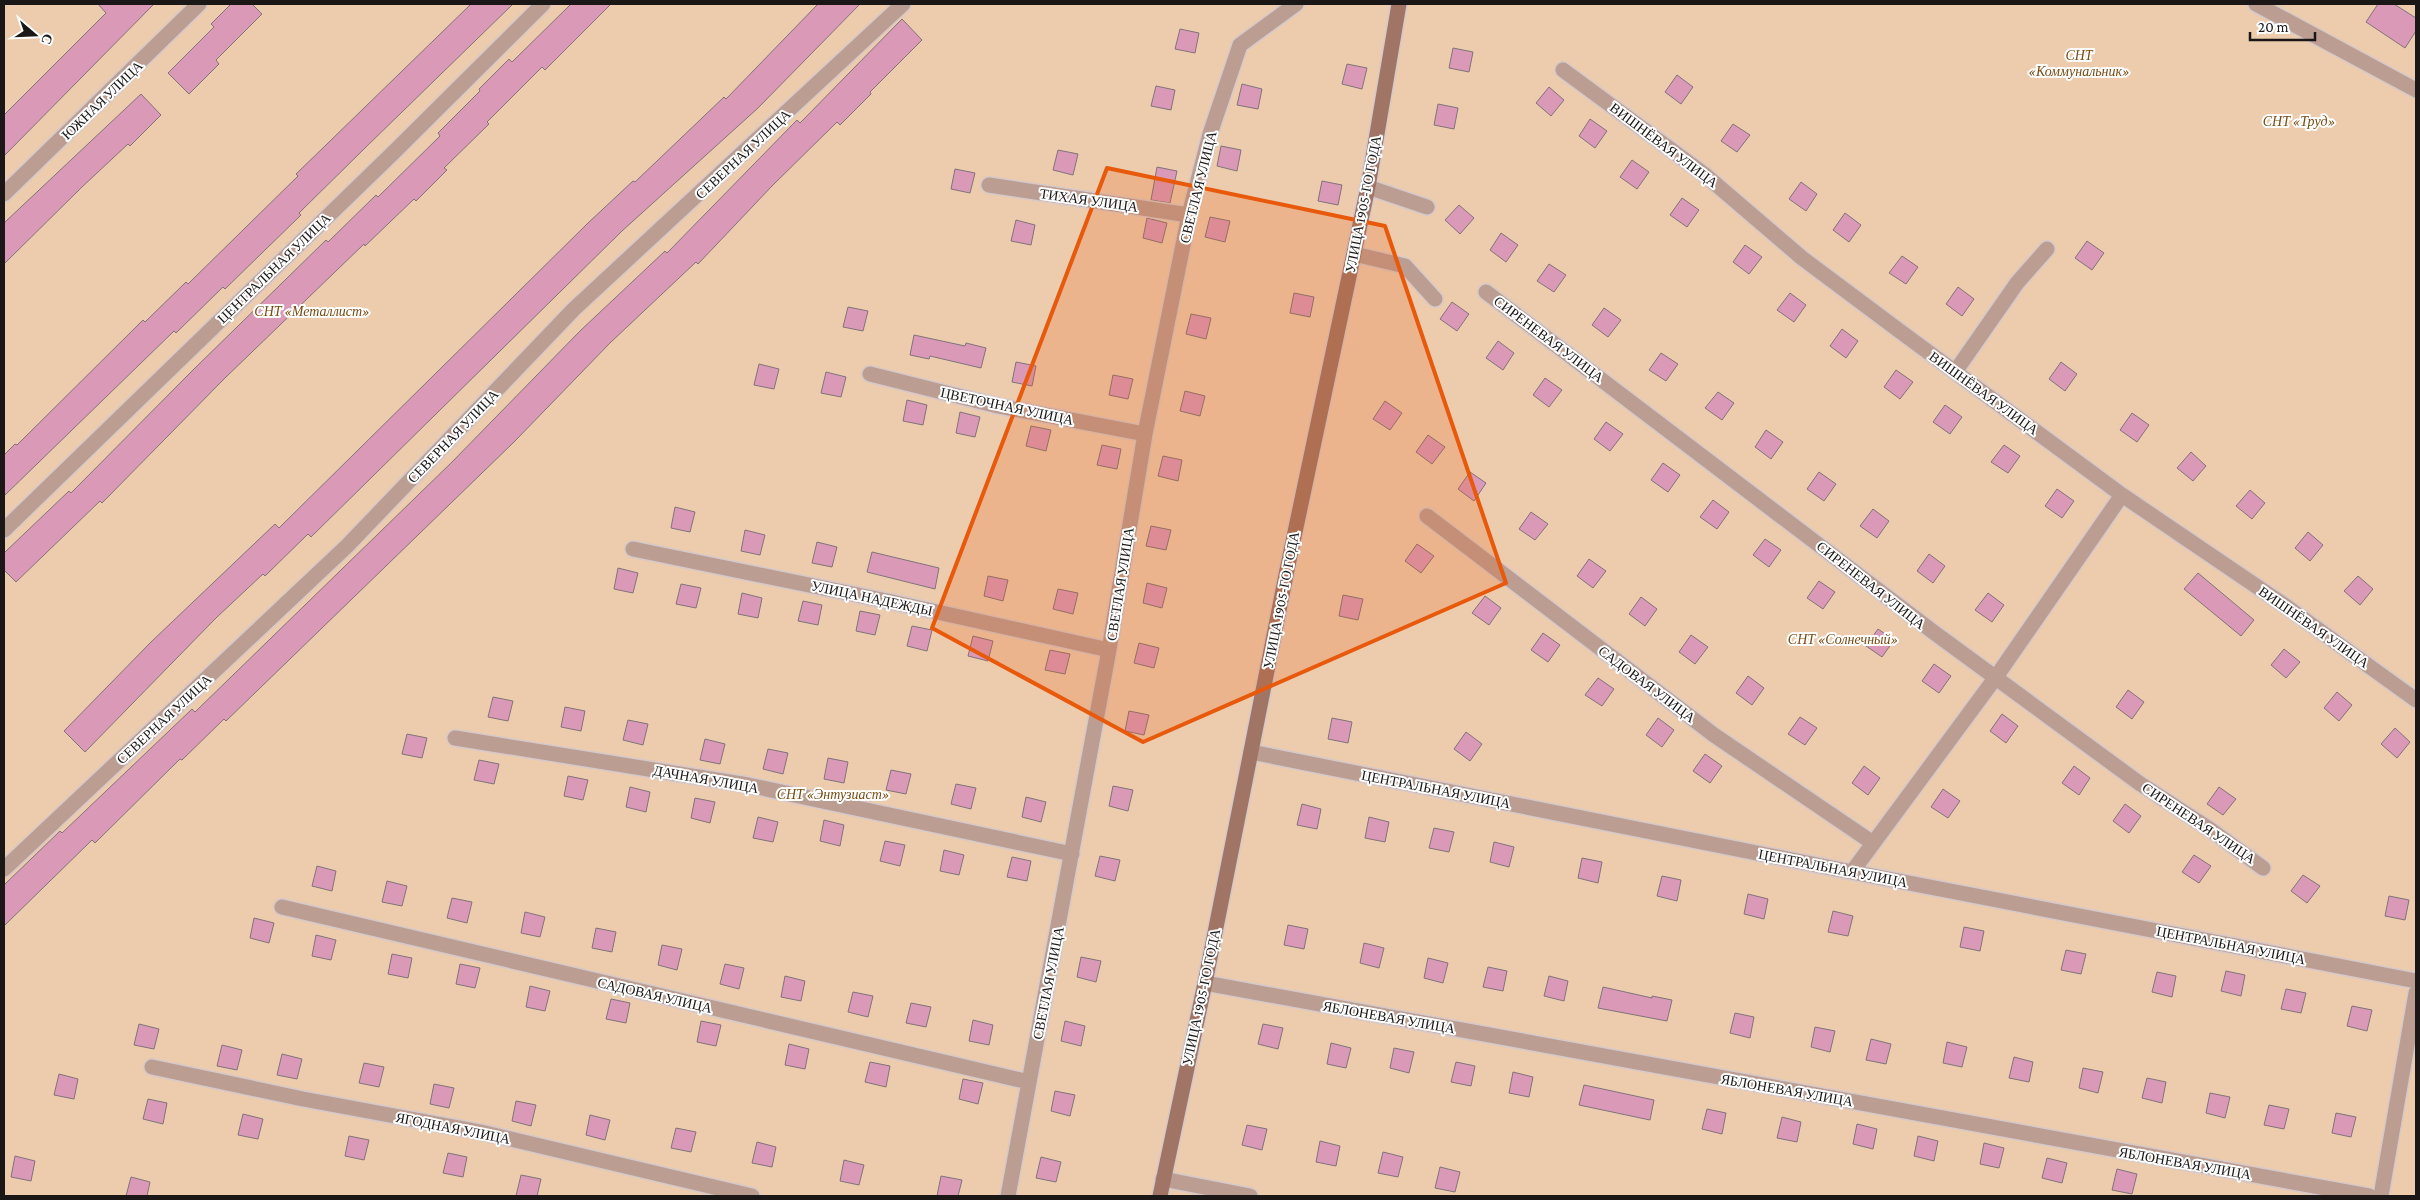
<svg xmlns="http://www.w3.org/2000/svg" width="2420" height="1200" font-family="'Crimson Pro',serif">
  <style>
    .green { fill: #edcbad }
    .building { fill: #db99b8; stroke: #807479 }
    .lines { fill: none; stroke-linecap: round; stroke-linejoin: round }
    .street-casing { stroke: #d6c9c9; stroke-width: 18 }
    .secondary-casing { stroke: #d6c9c9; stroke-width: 18 }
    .street { stroke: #bc9d92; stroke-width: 15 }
    .secondary { stroke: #a17566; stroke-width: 15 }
    .marked { fill: #e8590c; fill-opacity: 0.2; stroke: #e8590c; stroke-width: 4; stroke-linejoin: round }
    .labels { text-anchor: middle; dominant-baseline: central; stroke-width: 4; stroke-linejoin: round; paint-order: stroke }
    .park-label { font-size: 14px; font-style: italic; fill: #7c4b11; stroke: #fff }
    .street-label { font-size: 14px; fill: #1c1717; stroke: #fff }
  </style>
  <rect width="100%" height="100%" fill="#faebeb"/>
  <path class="green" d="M4,4H2416V1196H4Z"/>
  <path class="building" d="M98,4H154L4,156V115L106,13Z
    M231,4H252L262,14L216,60L219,64L189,94L168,73L214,27L211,24Z
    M471,4H513L365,148L299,213L301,215L225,289L223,287L176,333L174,331L4,496V455L15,444L17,445L143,320L145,322L186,282L188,284L298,176L296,174L327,144Z
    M571,4H611L545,70L542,67L487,122L489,124L444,168L447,170L416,201L414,199L365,246L364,244L224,379L102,503L100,501L16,582L4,570V553L69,491L71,493L194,369L326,240L328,242L376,195L378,197L440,136L438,133L480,91L479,89L509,59L512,62Z
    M818,4H860L758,108L622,231L311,537L308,534L265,576L263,574L216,618L85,752L64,731L151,642L275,524L279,528L588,223L633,181L635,182L724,97L726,99Z
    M2378,4H2394L2416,18V31L2405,48L2366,22Z
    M902,19L922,40L870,92L871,94L840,125L837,122L772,186L698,264L696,262L610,343L514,442L226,721L224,719L182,760L180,759L95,843L92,840L4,926V885L60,831L62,833L192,709L195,712L452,462L580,331L665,251L667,253L797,120L800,123Z
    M1180,29L1199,33L1195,53L1175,49Z
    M1453,48L1473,52L1469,72L1449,68Z
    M1347,64L1367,68L1362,89L1342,84Z
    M1677,75L1693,87L1681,104L1665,92Z
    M1242,84L1262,89L1258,109L1237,105Z
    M1156,86L1175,90L1171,110L1151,106Z
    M1549,87L1564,100L1551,116L1536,103Z
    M141,94L161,115L130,146L128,144L82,187L4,264V223Z
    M1438,104L1458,108L1454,129L1434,125Z
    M1590,119L1607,131L1595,148L1579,136Z
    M1733,124L1750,135L1737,152L1721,141Z
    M1221,146L1241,150L1237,171L1217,166Z
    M1058,150L1078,154L1073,175L1053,170Z
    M1632,160L1649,172L1637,189L1620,177Z
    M1157,167L1177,171L1170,203L1151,200Z
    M955,169L975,173L970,193L951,189Z
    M1322,181L1342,185L1338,205L1318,201Z
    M1801,182L1817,194L1806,211L1789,199Z
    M1682,198L1699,210L1687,227L1670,215Z
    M1459,205L1474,218L1460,234L1445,220Z
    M1845,213L1861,225L1849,242L1833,230Z
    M1210,217L1230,221L1225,242L1205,237Z
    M1147,218L1167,223L1162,243L1143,238Z
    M1016,220L1035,225L1031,245L1011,241Z
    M1501,233L1518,245L1506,262L1490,250Z
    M2087,241L2104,253L2092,270L2075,258Z
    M1745,245L1762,257L1749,274L1733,262Z
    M1902,256L1918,267L1906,284L1889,273Z
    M1549,264L1566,275L1554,292L1537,281Z
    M1958,287L1974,299L1962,316L1946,304Z
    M1294,293L1314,297L1310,317L1290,313Z
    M1790,293L1806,305L1794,322L1777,310Z
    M1452,302L1469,314L1457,331L1440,319Z
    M848,307L868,311L863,331L843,327Z
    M1604,308L1621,320L1608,337L1592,325Z
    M1191,314L1211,318L1206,339L1186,334Z
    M1842,329L1858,341L1846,358L1830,346Z
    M914,335L965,346L966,343L986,348L981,368L930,356L929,359L910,355Z
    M1498,341L1514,353L1503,370L1486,358Z
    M1661,353L1678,364L1666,381L1649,370Z
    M1016,362L1036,366L1032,386L1012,382Z
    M2061,362L2077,374L2065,391L2049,379Z
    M759,364L779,369L774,389L754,385Z
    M1896,370L1913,382L1900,399L1884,387Z
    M826,372L846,377L841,397L821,393Z
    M1113,375L1133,379L1128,399L1109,395Z
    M1545,378L1562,390L1549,407L1533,395Z
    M1185,391L1205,396L1200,416L1180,411Z
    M1718,392L1734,403L1722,420L1705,408Z
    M907,400L927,405L923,425L903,421Z
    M1385,401L1402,413L1390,430L1373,419Z
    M1945,405L1962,417L1950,434L1933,422Z
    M960,412L980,417L975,437L956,433Z
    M2132,413L2149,425L2137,442L2120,430Z
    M1606,422L1623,434L1610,451L1594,439Z
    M1031,426L1051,430L1046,451L1026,446Z
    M1766,430L1783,442L1771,459L1755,447Z
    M1428,435L1445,447L1432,464L1416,452Z
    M1102,445L1121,449L1117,469L1097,465Z
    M2004,445L2020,456L2008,473L1991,462Z
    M2191,452L2206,466L2193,481L2177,468Z
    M1163,456L1182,460L1178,481L1158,476Z
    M1663,463L1680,475L1668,492L1651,480Z
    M1470,472L1486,483L1474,501L1458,489Z
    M1819,472L1836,484L1824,501L1807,489Z
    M2057,489L2074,501L2062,518L2045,506Z
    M2250,490L2265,503L2252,519L2236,506Z
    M1713,500L1729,512L1717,529L1700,517Z
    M675,507L695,512L690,532L671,528Z
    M1873,509L1889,521L1877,538L1860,526Z
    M1531,512L1548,524L1535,540L1519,529Z
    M1151,526L1171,530L1166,550L1146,546Z
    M745,530L765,535L760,555L741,551Z
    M2308,532L2323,545L2310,561L2295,548Z
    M1765,539L1781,550L1769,567L1753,555Z
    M817,542L837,547L832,567L812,563Z
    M1417,544L1434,556L1421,573L1405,561Z
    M872,552L939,568L935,589L867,572Z
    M1929,554L1945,566L1933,583L1917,571Z
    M1589,559L1606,571L1593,588L1577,576Z
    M618,568L638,573L633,593L614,589Z
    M2198,573L2254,620L2241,636L2184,589Z
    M988,576L1008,580L1003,601L984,596Z
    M2358,576L2373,589L2360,605L2344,591Z
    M1819,581L1835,592L1823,609L1807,598Z
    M1147,583L1167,588L1162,608L1143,603Z
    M681,584L701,588L696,608L676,604Z
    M1058,589L1078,593L1073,614L1053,609Z
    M742,593L762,598L758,618L738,614Z
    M1988,593L2004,605L1992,622L1975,610Z
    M1343,595L1363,599L1358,620L1339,616Z
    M1485,596L1501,608L1489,625L1472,613Z
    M1641,597L1657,609L1645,626L1629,614Z
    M803,601L822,605L818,625L798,621Z
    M860,611L880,615L875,635L856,631Z
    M912,626L932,630L927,651L907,646Z
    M1878,629L1894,640L1882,657L1866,646Z
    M1543,633L1560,645L1548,662L1531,650Z
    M1691,635L1708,647L1695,664L1679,652Z
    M973,636L993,641L988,661L968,656Z
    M1139,643L1159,648L1154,668L1134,663Z
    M2284,649L2300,662L2286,678L2271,665Z
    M1050,650L1070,654L1065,674L1045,670Z
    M1934,664L1951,676L1939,693L1922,681Z
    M1748,676L1764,688L1752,705L1736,693Z
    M1598,678L1614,689L1602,706L1585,695Z
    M2128,690L2144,702L2132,719L2116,707Z
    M2337,692L2352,705L2339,721L2324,708Z
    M493,697L513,701L508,721L488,717Z
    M565,707L585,711L581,731L561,727Z
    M1129,711L1149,715L1144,735L1125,731Z
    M2002,714L2018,726L2006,743L1990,731Z
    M1800,717L1817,728L1805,745L1788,734Z
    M1332,718L1352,722L1348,743L1328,739Z
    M1658,718L1674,730L1662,747L1646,735Z
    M628,720L648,724L643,745L623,740Z
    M2395,728L2410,742L2397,758L2381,744Z
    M1466,732L1482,744L1470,761L1454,749Z
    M407,734L427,738L422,758L402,754Z
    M705,739L725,744L720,764L700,760Z
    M768,749L788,753L783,774L763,769Z
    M1705,754L1722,766L1710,783L1693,771Z
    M828,758L848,762L844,783L824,779Z
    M479,760L499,764L494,784L474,780Z
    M1864,766L1880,778L1868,795L1852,783Z
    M2074,766L2090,778L2079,795L2062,783Z
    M891,770L911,774L906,794L886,790Z
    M568,776L588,780L583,800L564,796Z
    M956,784L976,788L971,809L951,804Z
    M1113,786L1133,790L1128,811L1109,806Z
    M630,787L650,792L646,812L626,807Z
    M2219,787L2236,799L2223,815L2207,804Z
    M1943,789L1960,801L1948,818L1931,807Z
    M1026,797L1046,802L1041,822L1022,817Z
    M695,798L715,802L710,823L691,818Z
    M1302,804L1321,809L1317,829L1297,825Z
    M2125,804L2141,816L2129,833L2113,821Z
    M758,817L778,822L773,842L753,838Z
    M1369,817L1389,822L1385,842L1365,838Z
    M824,820L844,825L840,846L820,841Z
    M1434,828L1454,832L1449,852L1429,848Z
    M885,841L905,845L900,866L880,861Z
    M1494,842L1514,847L1509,867L1490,862Z
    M944,850L964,855L959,875L940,871Z
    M2194,855L2211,866L2199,883L2182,872Z
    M1100,856L1120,860L1115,881L1095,876Z
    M1012,857L1031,861L1027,881L1007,877Z
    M1582,858L1602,862L1598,883L1578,878Z
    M317,866L336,871L332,891L312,886Z
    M2303,875L2320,886L2307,903L2291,891Z
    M1662,876L1681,880L1677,901L1657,896Z
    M387,881L407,886L402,906L382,902Z
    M1748,894L1768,899L1764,919L1744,914Z
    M2389,896L2409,900L2405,920L2385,916Z
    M452,898L472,902L467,923L447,918Z
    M1833,911L1853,916L1848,936L1828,932Z
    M525,912L545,917L540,937L521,933Z
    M254,918L274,923L269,943L250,938Z
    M1288,925L1308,929L1304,949L1284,945Z
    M1964,927L1984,931L1980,951L1960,947Z
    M596,928L616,932L612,952L592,948Z
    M316,935L336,940L331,960L312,956Z
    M1364,943L1384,948L1379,968L1360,963Z
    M662,945L682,949L677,970L658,965Z
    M2066,950L2086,954L2081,974L2061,970Z
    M392,954L412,958L408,978L388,974Z
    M1081,957L1101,961L1096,982L1077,977Z
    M1428,958L1448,963L1443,983L1424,978Z
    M460,964L480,968L475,988L456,984Z
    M725,964L744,968L739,989L720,984Z
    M1488,967L1507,971L1503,991L1483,987Z
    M2226,971L2245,975L2241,996L2221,991Z
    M2157,972L2176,976L2172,997L2152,992Z
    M785,976L805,981L801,1001L781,997Z
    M1549,976L1568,981L1564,1001L1544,996Z
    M530,986L550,991L545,1011L526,1007Z
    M1603,987L1652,998V996L1672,1000L1667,1021L1598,1008Z
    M2286,989L2306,993L2301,1013L2281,1009Z
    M853,992L873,996L868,1017L848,1012Z
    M611,999L630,1003L626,1023L606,1019Z
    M911,1003L931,1007L926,1027L906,1023Z
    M2352,1006L2372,1010L2367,1031L2347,1026Z
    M1735,1013L1754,1017L1750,1038L1730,1033Z
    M973,1020L993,1025L989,1045L969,1041Z
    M701,1021L721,1025L716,1046L697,1042Z
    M1065,1021L1085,1026L1081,1046L1061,1041Z
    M139,1024L159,1029L154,1049L134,1045Z
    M1263,1024L1283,1028L1278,1049L1258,1044Z
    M1815,1027L1835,1031L1830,1052L1811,1047Z
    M1871,1039L1891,1044L1886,1064L1866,1060Z
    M1947,1042L1967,1047L1962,1067L1943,1063Z
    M1331,1043L1351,1048L1346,1068L1327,1064Z
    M789,1044L809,1049L805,1069L785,1065Z
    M222,1045L242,1050L237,1070L217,1066Z
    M1394,1048L1414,1052L1409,1073L1390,1068Z
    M282,1054L302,1059L297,1079L277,1075Z
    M2014,1057L2033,1062L2029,1082L2009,1078Z
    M870,1062L890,1066L886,1087L865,1082Z
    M1456,1062L1475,1066L1471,1086L1451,1082Z
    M364,1063L384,1067L379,1087L359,1083Z
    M2083,1068L2103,1072L2098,1093L2079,1088Z
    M1513,1072L1533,1077L1529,1097L1509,1093Z
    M59,1074L78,1079L74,1099L54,1095Z
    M2147,1078L2166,1082L2162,1103L2142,1098Z
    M963,1079L983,1083L978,1104L959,1099Z
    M434,1084L454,1088L449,1108L430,1104Z
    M1584,1085L1654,1100L1650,1120L1579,1105Z
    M1055,1091L1075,1095L1070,1116L1051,1111Z
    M2210,1093L2230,1097L2225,1118L2206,1113Z
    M148,1099L167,1103L163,1124L143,1119Z
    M516,1101L536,1105L531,1126L512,1121Z
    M2269,1105L2289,1109L2284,1129L2264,1125Z
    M1707,1109L1726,1113L1722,1134L1702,1129Z
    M2336,1113L2356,1117L2351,1137L2332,1133Z
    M243,1114L263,1119L258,1139L238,1135Z
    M590,1115L610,1120L605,1140L586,1135Z
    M1782,1117L1801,1122L1797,1142L1777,1138Z
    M1857,1124L1877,1129L1873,1149L1853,1144Z
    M1247,1125L1267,1129L1262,1150L1242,1145Z
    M676,1128L696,1132L691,1152L671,1148Z
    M349,1136L369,1140L364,1160L345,1156Z
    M1918,1136L1938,1141L1934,1161L1914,1156Z
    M1320,1141L1340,1146L1336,1166L1316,1162Z
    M757,1142L776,1147L772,1167L752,1163Z
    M1984,1143L2004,1148L1999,1168L1980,1164Z
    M1383,1152L1403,1157L1398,1177L1378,1173Z
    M448,1153L467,1157L463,1177L443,1173Z
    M15,1156L35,1161L31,1181L11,1177Z
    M1041,1157L1061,1162L1056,1182L1036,1178Z
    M2047,1158L2067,1163L2062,1183L2042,1178Z
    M844,1160L864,1165L859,1185L840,1181Z
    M1440,1167L1460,1172L1455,1192L1435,1188Z
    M2117,1169L2137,1174L2132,1194L2112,1190Z
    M521,1175L541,1179L537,1196H516Z
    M941,1176L962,1180L958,1196H937Z
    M131,1177L150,1182L147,1196H126Z"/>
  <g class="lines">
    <g class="street-casing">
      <path id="street" d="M2256,4L2416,90
        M1563,70L1704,174L1802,258L1901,332L2122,495L2287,607L2416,700
        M989,185L1189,215
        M1368,187L1427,207
        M4,194L199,4
        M1354,254L1405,266L1435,299
        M1486,292L1932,631L2139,783L2211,830L2263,868
        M1955,372L2017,283L2047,249
        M870,374L998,406L1145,434
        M1427,516L1714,735L1873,843
        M4,530L393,153L543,4
        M633,549L892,602L1109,650
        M455,738L748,785L1072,854
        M1251,752L1852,872L2416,981
        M4,869L347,546L574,309L903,4
        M1852,872L1996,677L2122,495
        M282,907L1029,1082
        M1205,983L2369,1196
        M152,1067L303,1099L481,1132L752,1196
        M1163,1179L1250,1196
        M1008,1196L1109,650L1145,434L1189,215L1210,134L1240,45L1296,4
        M2381,1196L2416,993"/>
    </g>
    <g class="secondary-casing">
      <path id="secondary" d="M1160,1196L1205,983L1287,570L1368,187L1399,4"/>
    </g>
    <use href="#street" class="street"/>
    <use href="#secondary" class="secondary"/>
  </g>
  <path class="marked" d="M1107,168L1385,226L1506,583L1143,742L932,628Z"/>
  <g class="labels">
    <g class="park-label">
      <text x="2079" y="55">СНТ<tspan x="2079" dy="16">«Коммунальник»</tspan></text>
      <text x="2299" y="121">СНТ «Труд»</text>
      <text x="312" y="311">СНТ «Металлист»</text>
      <text x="1843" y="639">СНТ «Солнечный»</text>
      <text x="833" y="794">СНТ «Энтузиаст»</text>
    </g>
    <g class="street-label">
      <text transform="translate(102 100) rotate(-44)">ЮЖНАЯ УЛИЦА</text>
      <text transform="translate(1664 145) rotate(37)">ВИШНЁВАЯ УЛИЦА</text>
      <text transform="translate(743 154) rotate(-43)">СЕВЕРНАЯ УЛИЦА</text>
      <text transform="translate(1198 187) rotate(-76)">СВЕТЛАЯ УЛИЦА</text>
      <text transform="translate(1089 200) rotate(8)">ТИХАЯ УЛИЦА</text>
      <text transform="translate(1363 204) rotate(-79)">УЛИЦА 1905-ГО ГОДА</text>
      <text transform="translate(274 268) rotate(-44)">ЦЕНТРАЛЬНАЯ УЛИЦА</text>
      <text transform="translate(1549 339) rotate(37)">СИРЕНЕВАЯ УЛИЦА</text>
      <text transform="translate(1984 393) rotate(36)">ВИШНЁВАЯ УЛИЦА</text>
      <text transform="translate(1007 406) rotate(12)">ЦВЕТОЧНАЯ УЛИЦА</text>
      <text transform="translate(453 436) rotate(-46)">СЕВЕРНАЯ УЛИЦА</text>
      <text transform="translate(1120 584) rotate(-81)">СВЕТЛАЯ УЛИЦА</text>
      <text transform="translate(1871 585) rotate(38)">СИРЕНЕВАЯ УЛИЦА</text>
      <text transform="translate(872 598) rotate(12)">УЛИЦА НАДЕЖДЫ</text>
      <text transform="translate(1281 600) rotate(-79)">УЛИЦА 1905-ГО ГОДА</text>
      <text transform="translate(2314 627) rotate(35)">ВИШНЁВАЯ УЛИЦА</text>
      <text transform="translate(1647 684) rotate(37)">САДОВАЯ УЛИЦА</text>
      <text transform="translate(164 719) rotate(-43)">СЕВЕРНАЯ УЛИЦА</text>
      <text transform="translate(706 779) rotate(10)">ДАЧНАЯ УЛИЦА</text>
      <text transform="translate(1436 789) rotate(11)">ЦЕНТРАЛЬНАЯ УЛИЦА</text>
      <text transform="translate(2199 823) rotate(34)">СИРЕНЕВАЯ УЛИЦА</text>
      <text transform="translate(1833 868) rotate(11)">ЦЕНТРАЛЬНАЯ УЛИЦА</text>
      <text transform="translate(2231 945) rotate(11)">ЦЕНТРАЛЬНАЯ УЛИЦА</text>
      <text transform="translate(1048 983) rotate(-79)">СВЕТЛАЯ УЛИЦА</text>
      <text transform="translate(655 995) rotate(13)">САДОВАЯ УЛИЦА</text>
      <text transform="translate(1201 997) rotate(-78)">УЛИЦА 1905-ГО ГОДА</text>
      <text transform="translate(1389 1017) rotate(10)">ЯБЛОНЕВАЯ УЛИЦА</text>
      <text transform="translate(1787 1090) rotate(10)">ЯБЛОНЕВАЯ УЛИЦА</text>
      <text transform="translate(453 1128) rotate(11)">ЯГОДНАЯ УЛИЦА</text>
      <text transform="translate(2185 1163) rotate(10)">ЯБЛОНЕВАЯ УЛИЦА</text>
    </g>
  </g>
  <rect width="2420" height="1200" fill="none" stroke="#1c1717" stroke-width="10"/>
  <g transform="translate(35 35) rotate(109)" stroke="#ffffff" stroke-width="4" paint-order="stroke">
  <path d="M0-4L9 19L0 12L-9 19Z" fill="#1c1717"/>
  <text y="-8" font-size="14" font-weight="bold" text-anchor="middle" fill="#1c1717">С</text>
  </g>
  <path d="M2250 32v8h65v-8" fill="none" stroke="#1c1717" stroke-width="2.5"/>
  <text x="2258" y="32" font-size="15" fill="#1c1717" stroke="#ffffff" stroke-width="4" paint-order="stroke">20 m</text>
</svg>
